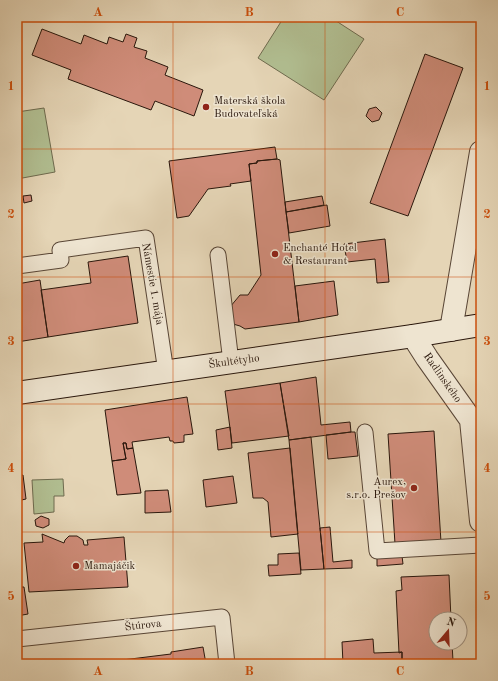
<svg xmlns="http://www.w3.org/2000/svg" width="498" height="681" font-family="'Old Standard TT',serif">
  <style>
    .green { fill: #b1be91; stroke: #6e6a4e }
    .building { fill: #cf8c79; stroke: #2a170c }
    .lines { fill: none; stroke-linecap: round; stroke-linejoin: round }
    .lane-casing { stroke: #594636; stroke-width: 17 }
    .street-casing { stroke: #594636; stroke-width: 24 }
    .secondary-casing { stroke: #2a170c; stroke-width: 24 }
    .lane { stroke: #eee4d0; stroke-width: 15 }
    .street { stroke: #eee4d0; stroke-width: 22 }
    .secondary { stroke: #eee4d0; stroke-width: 22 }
    .grid { fill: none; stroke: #cc4f0c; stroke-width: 1; stroke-opacity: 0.55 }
    .poi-dot { fill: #8f2418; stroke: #eee4d0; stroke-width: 1.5 }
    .labels { text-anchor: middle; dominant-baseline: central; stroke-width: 3; stroke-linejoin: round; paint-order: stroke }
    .poi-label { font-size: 11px; fill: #2a170c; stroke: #eee4d0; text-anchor: start }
    .street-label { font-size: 11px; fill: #2a170c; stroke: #eee4d0 }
    .neatline { fill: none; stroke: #cc4f0c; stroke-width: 1.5 }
    .grid-label { font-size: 13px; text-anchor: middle; font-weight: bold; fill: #cc4f0c }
  </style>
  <rect width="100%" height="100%" fill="#e5d5b6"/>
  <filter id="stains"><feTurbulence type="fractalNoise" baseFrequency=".005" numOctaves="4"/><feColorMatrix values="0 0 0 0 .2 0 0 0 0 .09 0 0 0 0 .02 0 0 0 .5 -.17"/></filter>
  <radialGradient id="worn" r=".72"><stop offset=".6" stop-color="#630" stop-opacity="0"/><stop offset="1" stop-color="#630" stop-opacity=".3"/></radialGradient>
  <path class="green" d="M284,17H330L364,39L324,100L258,58Z
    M44,108L55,172L17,179V112Z
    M63,479L64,496H54V512L34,514L32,480Z"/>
  <path class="building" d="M42,29L81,44L84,35L107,44L109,37L123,42L126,34L137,38L134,47L147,51L145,58L168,67L165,75L203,90L194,116L155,101L151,110L68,79L71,70L32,55Z
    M425,54L463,68L408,216L370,203Z
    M376,107L382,113L379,120L372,122L366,116L369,109Z
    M275,147L277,159L257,161V163L249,164L251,181L230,184L231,186L208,189L189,216L177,218L169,161Z
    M277,159L280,160L299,322L245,329L240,326L233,324L230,307L240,295H248L261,275L249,164L257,163V161Z
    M31,195L32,201L24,203L23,196Z
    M322,196L324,205L286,212L285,202Z
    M327,205L330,226L289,233L286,212Z
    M385,239L389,282L377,283L375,259L347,262L344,244Z
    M128,256L138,323L48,337L41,290L91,283L88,262Z
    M40,280L48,337L17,342V284Z
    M334,281L338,315L299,322L295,286Z
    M316,377L321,425L350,422L351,432L289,440L280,383Z
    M280,383L289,436L232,443L225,391Z
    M187,397L193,434L184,435V442L174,443L173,441H170L169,437L132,442L133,448L127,449L126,443H123L126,459L112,461L105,410Z
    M17,423L21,459H17Z
    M230,427L232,448L218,450L216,430Z
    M434,431L441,542L395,544L388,434Z
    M351,432H355L358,456L328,459L326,435Z
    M311,437L324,569L301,570L289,440Z
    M123,443H126L127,449L133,448L141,493L117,495L112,461L126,459Z
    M290,448L298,534L271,537L268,502L263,498H253L248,453Z
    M23,475L26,499L17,501V476Z
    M233,476L237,503L206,507L203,480Z
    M168,490L171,512L145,513V491Z
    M41,516L49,519V525L43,528L36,526L35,520Z
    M330,527L333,562L352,560V568L324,569L320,528Z
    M42,534L64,543L65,540L69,536H77L83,540L84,545H88L87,540L124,537L128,587L29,592L24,543L43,542Z
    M299,553L301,574L269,576L268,565H278V554Z
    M402,556L403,564L377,566V558Z
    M449,575L451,619H436V643H452L453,661L411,662V664H402V652L399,653L396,591L402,590L401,577Z
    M17,587H24L28,614L17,616Z
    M373,639L374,653L402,652V664H343L342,642Z
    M203,647L206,664H90L171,654V652Z
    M453,661L454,664H411V662Z"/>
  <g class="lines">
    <g class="lane-casing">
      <path id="lane" d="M218,255L231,362
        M17,266L61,260L60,250L146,238L166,372
        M365,432L377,551L481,545
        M17,639L222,617L227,664"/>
    </g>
    <g class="street-casing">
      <path id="street" d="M451,330L481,152
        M413,336L427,358L471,420L481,521"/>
    </g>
    <g class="secondary-casing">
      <path id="secondary" d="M17,393L413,336L481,325"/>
    </g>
    <use href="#lane" class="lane"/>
    <use href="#street" class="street"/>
    <use href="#secondary" class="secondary"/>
  </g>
  <path class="grid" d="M173,17V664M325,17V664M17,149H481M17,277H481M17,404H481M17,532H481"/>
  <g class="poi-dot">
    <circle cx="206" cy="107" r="4"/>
    <circle cx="275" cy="254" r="4"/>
    <circle cx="414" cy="488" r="4"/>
    <circle cx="76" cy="566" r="4"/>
  </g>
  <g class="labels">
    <g class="poi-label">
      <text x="214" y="101">Materská škola<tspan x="214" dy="13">Budovateľská</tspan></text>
      <text x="283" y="248">Enchanté Hotel<tspan x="283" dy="13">&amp; Restaurant</tspan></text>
      <text x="406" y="482" text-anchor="end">Aurex,<tspan x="406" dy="13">s.r.o. Prešov</tspan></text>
      <text x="84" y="566">Mamajáčik</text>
    </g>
    <g class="street-label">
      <text transform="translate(152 284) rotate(80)">Námestie 1. mája</text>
      <text transform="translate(234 362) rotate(-8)">Škultétyho</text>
      <text transform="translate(442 378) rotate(55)">Radlinského</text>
      <text transform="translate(143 626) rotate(-6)">Štúrova</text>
    </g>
  </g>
  <rect width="498" height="681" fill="none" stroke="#e5d5b6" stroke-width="44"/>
  <g transform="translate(448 631) rotate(19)"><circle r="19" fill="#eee4d0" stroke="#a09282"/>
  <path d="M0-3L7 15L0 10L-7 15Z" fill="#8f2418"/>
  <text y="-6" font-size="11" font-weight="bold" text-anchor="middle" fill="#2a170c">N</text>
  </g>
  <rect x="22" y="22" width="454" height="637" class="neatline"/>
  <g class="grid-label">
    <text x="98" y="16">A</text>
    <text x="249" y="16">B</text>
    <text x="400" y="16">C</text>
    <text x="11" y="90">1</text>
    <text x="487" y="90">1</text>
    <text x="11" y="218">2</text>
    <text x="487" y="218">2</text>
    <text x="11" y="345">3</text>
    <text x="487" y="345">3</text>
    <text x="11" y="472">4</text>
    <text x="487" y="472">4</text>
    <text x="11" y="600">5</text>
    <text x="487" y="600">5</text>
    <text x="98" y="675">A</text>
    <text x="249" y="675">B</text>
    <text x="400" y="675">C</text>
  </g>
  <rect width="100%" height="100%" filter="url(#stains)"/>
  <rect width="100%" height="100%" fill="url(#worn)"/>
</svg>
